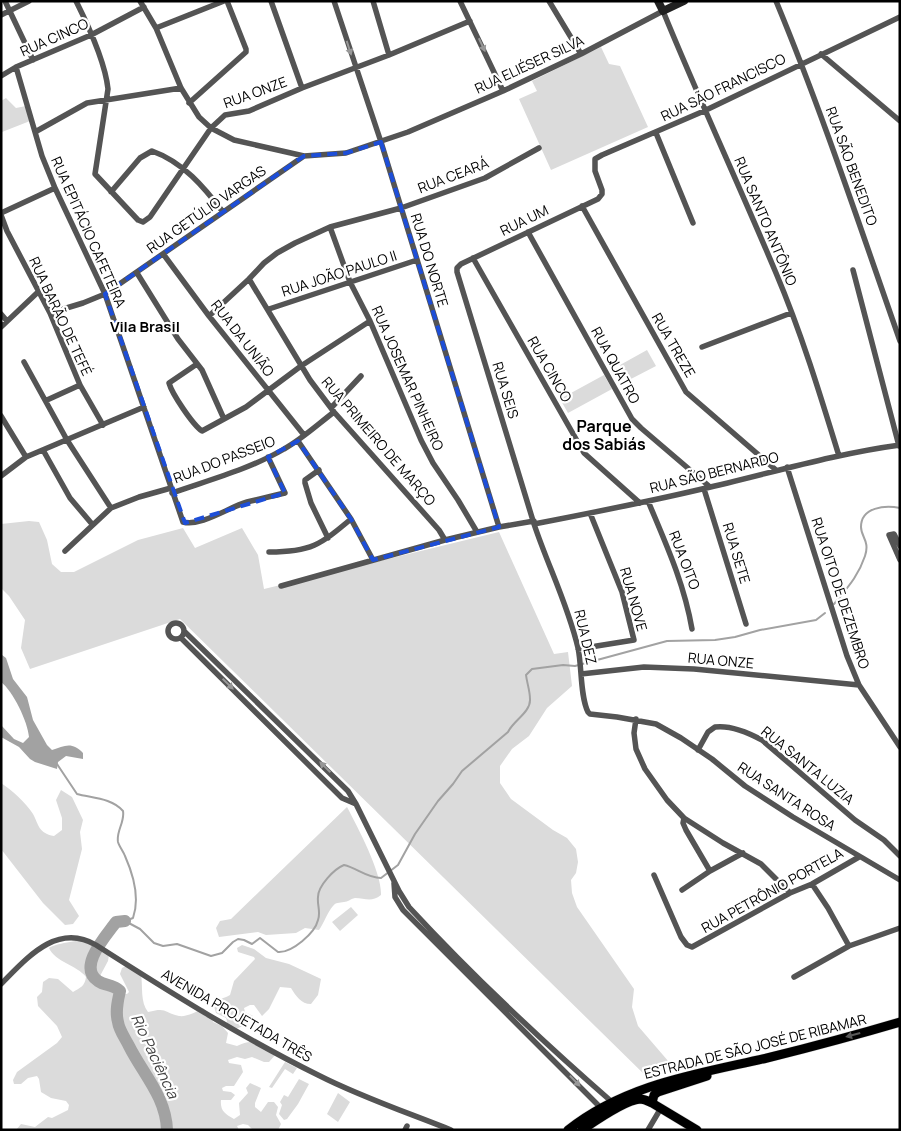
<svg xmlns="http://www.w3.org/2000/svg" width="901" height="1131" font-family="Manrope,sans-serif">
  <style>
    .green { fill: #dbdbdb }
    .water { fill: #a2a2a2 }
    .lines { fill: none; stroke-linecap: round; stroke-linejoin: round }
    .stream { stroke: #a2a2a2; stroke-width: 2 }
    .river { stroke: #a2a2a2; stroke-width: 12 }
    .primary-casing { stroke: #dbdbdb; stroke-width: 10 }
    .street { stroke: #545454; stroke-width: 5.5 }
    .secondary { stroke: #212121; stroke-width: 8 }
    .primary { stroke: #000; stroke-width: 9 }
    .oneway { fill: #989898 }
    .oneway2 { fill: #595959 }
    .marked { fill: none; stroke: #1d4ed8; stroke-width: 4; stroke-dasharray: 10 6; stroke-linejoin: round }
    .labels { text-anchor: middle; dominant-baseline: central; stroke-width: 4.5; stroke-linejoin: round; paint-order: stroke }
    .street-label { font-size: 14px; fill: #000; stroke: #fff }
    .neighbourhood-label { font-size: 15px; font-weight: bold; fill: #000; stroke: #fff }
    .water-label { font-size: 15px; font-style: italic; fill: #434343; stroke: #fff }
    .quarter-label { font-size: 16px; font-weight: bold; fill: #000; stroke: #fff }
  </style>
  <rect width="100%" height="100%" fill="#fff"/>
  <path class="green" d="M601,47L609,64L620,66L648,127L551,170L519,99L537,91L532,81Z
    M6,98L16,108L26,106L30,121L2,132L1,101Z
    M647,350L656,366L629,380L620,365Z
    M604,375L612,389L568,413L560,399Z
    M29,521L39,522L47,540L52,564L61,572H74L138,540L183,528L195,548L242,528L258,555L264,589L499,532L554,654L568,652L572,686L547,708L529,736L512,749L500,766V783L511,799L553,830L567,838L576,849L578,862L576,873L571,880L572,893L577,907L634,989L632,1007L638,1026L675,1069L649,1079L180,619L30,669L21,648L25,620L9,596L1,588V524Z
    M1,783C12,790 26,803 33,814C39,825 38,833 54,836L62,830V818L56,800L61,790L72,797L83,820L80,832L82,849L69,900L79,916L73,924L65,925L43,903L1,849Z
    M347,807C358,828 382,873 381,895C371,903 365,898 355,898C350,899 348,902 344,902C339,903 336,902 333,906C328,911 324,923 319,930L305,928L296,933L266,935L258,932L219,937L216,928L220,921L231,919Z
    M351,907L358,915L340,931L332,922Z
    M87,940L109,955L108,961L100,976C104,984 118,993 127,994L129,992L120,974L122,968L126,966L141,974C143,987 140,1002 148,1012C167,1007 163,1012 179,1016C187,1017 196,1012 203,1008L210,1014L213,1022L222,1026L228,1033L226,1043L237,1046C255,1037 259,1045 276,1054L269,1062H264L252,1057L245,1059L237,1057L228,1060L229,1063L241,1065L243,1072L234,1086H226L222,1088L223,1091L231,1092L235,1095L231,1100H221C220,1111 225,1114 234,1119L240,1115L239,1103L248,1093L246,1088L250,1083L261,1088L255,1103V1107L261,1112L268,1102H274L278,1107L276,1115L281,1124L278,1130H253L248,1125L243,1124L237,1126L239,1130H16L21,1124L35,1127L48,1117L52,1118L68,1110L69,1105L66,1101L51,1098L41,1092L39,1079L37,1076L28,1078L21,1084H14L13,1080L17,1072L57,1043L62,1037L57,1026L38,1006L37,997L42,992L43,982L49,978L58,979L73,992C80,988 85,986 86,977C77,965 55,962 49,948C54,944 79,940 87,940Z
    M242,945L254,949L266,958L289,964L319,978L321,979L318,995L311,1004C301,1004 296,996 291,988L280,987L269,1009L262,1016L254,1005H250L244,1008L245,1012L253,1016L248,1024L231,1031L226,1025L227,1021L226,1018L216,1013L213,1003C218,998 224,999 230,995L234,981L255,959L254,957L238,952L237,948Z
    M285,1062L297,1068L293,1074L285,1069L272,1088L269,1087Z
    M299,1079L309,1084L298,1104L287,1119L284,1120L279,1114L282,1105L280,1102L284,1095L288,1097Z
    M338,1093L350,1102L338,1122L327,1114Z"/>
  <path class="water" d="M2,655L6,658L13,679L27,697L33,720L47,745L52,750C64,746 72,741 83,753V759L66,756L58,762L57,769L35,762L30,759L19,747L1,737V725L14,739L23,743L29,737C28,722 13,691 1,682Z"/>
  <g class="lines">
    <path class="stream" d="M834,604C847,588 858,577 865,556C870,541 861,537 861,527C861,507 885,505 900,508
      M57,764L77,794C92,798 112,798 123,811C125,822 116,831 118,842C119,846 123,851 125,856C133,874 140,898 133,918L125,921
      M125,921L140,929L154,943L163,946L177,944L211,956L222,953L233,942L238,939L244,940L252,944L260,938L278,952C292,953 315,933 318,920C321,912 317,905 318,897C318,886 334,869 344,865C357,868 367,878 381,878L398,865L415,834L438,801L453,784L462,771L508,732C513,721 531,712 530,699C530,691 527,683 526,675L532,669L563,665L575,666L667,641L715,640L735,637L760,630L816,620L825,613"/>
    <path class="river" d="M125,921L116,922C106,936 77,967 98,981C105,986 113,984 120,991C118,1000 115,1011 118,1022C119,1030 125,1038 129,1046C143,1074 166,1097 167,1130"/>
    <g class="primary-casing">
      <path id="primary" d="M652,1103L654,1095L658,1092L707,1076
        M568,1130C626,1084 697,1074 767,1058C811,1047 856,1035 900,1022
        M582,1130C595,1121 626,1100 640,1099C645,1099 648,1101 652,1103L697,1130"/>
    </g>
    <path class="street" d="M5,1L33,60
      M76,1C89,27 105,61 108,89L95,174L138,220L143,222L150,217L211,128L225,115L249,111L302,88L389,55L470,21
      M140,1L156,28L181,88L199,117L211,128L234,140L304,156
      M271,1L302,88
      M334,1L381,142L499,527
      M373,1L389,55
      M460,1L503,91
      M549,1L581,54
      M776,1C822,112 860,227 900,341
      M1,15L29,1
      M900,17L704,111L602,155L595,159V171L602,190V194L598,199L461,264L457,268V272L534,524C548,566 568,605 578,648C582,666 580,696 588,712L590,714L617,717L656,724L681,738L712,759L745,786L793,817L900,880
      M156,28L224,1
      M821,54L900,121
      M16,67L42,156L55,188L105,294L183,522C201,527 229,507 247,502C259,499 273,496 285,493L268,457
      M1,76L16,67L91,35L144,7
      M189,103L246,52V49L227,1
      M35,132L87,103L181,88
      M656,133L693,223
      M111,192L140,158L152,151C183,162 204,187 223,212
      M582,206L686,392L776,470
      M1,213L55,188
      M1,215L7,231L50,313L80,385L103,425
      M330,227L350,282L370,321L421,440L433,463L458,500L477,532
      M528,232L632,419L641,428L710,487
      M164,255L209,316L304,435
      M473,258L584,453L640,503
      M853,270L899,446
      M137,273L178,339L202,370L224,419
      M249,279L310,380L334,412L439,530L445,540
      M269,309L417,260
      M50,313L83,303L105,294L304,156L346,153L408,132L503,91L581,54L663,11C699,99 739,185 776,273C801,332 820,394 839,456
      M1,314L7,321
      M209,316L249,279L264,263L277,253L295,243L330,227L401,208L485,178L539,148
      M1,327L38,292
      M702,347L791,313
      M24,362L67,440L111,508
      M197,364L169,383C172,394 193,425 202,431L246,407L301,366L370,321
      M47,400L80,385
      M331,408L361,376
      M1,416L26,457
      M298,441L351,519L373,560
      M43,450L70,498L92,524
      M787,467L847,656L859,685L900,747
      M319,470L305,480V483L311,503L328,538
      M1,476L26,457L144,407
      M704,489L746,624
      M172,493C209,480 250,469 284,449C302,439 317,425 334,412
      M648,501C666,544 684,583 692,629
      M534,524C591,513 647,502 702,489C768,474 833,454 900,445
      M900,546L894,534L889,535L900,560
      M65,551L111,508L139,497L171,488
      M269,552C311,552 320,545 351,519
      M281,586L445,540L499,527L534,521
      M168 631a8 8 0 1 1 16 0a8 8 0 1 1-16 0Z
      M185,632L348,791L356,804L399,891L409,907C472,975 542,1041 612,1102
      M181,638L342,798L356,804
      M578,649L634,640L622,592L590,513
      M581,674L644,667L694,669L859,685
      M636,719L634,733L636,749L645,769L667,800L684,818L723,843L761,864L790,893
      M698,750L708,732L715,727C730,725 749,733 762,740L855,820L884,840L900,856
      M684,818L683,823L686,830L710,871
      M654,875L681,937L687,945L692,947L790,893L812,884L859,857
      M394,883L395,897L403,910L601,1108
      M812,884L828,908L849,946
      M682,890L710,871L743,853
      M794,977L849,946L900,928
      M1,984C27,958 57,922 96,945C168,991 241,1037 318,1075C361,1097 406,1112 451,1130
      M405,1130L407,1126
      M648,1130L661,1108"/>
    <path class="secondary" d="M658,1L663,11L684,1"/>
    <use href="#primary" class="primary"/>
  </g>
  <defs><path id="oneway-solid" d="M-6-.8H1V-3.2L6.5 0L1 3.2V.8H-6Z" transform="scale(1.25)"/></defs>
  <g class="oneway">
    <use href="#oneway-solid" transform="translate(482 45) rotate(65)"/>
    <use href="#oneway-solid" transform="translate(349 48) rotate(72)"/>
    <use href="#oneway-solid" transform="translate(228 684) rotate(44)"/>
    <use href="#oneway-solid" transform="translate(325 767) rotate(-136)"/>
    <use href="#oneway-solid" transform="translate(575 1081) rotate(46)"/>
  </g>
  <use class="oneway2" href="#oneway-solid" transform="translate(853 1035) rotate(165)"/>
  <path class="marked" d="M381,142L499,527L373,560L351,519L298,441L268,457L285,493L185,523L105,294L304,156L346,153Z"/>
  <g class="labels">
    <g class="street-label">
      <text transform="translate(54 37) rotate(-24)">RUA CINCO</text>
      <text transform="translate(529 64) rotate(-25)">RUA ELIÉSER SILVA</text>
      <text transform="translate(723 87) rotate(-26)">RUA SÃO FRANCISCO</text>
      <text transform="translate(255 92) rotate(-20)">RUA ONZE</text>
      <text transform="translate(852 166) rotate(70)">RUA SÃO BENEDITO</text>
      <text transform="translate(453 175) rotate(-21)">RUA CEARÁ</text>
      <text transform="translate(206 209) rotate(-35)">RUA GETÚLIO VARGAS</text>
      <text transform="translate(524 220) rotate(-26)">RUA UM</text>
      <text transform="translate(766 221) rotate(67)">RUA SANTO ANTÔNIO</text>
      <text transform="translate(89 232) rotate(66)">RUA EPITÁCIO CAFETEIRA</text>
      <text transform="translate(430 260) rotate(73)">RUA DO NORTE</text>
      <text transform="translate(339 273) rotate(-18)">RUA JOÃO PAULO II</text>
      <text transform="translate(61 316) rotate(65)">RUA BARÃO DE TEFÉ</text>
      <text transform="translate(243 338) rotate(52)">RUA DA UNIÃO</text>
      <text transform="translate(674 345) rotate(60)">RUA TREZE</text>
      <text transform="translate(616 365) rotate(61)">RUA QUATRO</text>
      <text transform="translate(550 369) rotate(60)">RUA CINCO</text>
      <text transform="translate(408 378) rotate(66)">RUA JOSEMAR PINHEIRO</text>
      <text transform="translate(506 390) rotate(73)">RUA SEIS</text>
      <text transform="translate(379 441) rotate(49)">RUA PRIMEIRO DE MARÇO</text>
      <text transform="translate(224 459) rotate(-21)">RUA DO PASSEIO</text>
      <text transform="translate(714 472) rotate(-14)">RUA SÃO BERNARDO</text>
      <text transform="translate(737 553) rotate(73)">RUA SETE</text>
      <text transform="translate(685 560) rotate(69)">RUA OITO</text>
      <text transform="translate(841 593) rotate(72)">RUA OITO DE DEZEMBRO</text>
      <text transform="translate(634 599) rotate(74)">RUA NOVE</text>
      <text transform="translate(586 637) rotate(77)">RUA DEZ</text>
      <text transform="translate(721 660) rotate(5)">RUA ONZE</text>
      <text transform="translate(808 765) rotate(39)">RUA SANTA LUZIA</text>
      <text transform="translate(787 796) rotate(33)">RUA SANTA ROSA</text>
      <text transform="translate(772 890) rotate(-29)">RUA PETRÔNIO PORTELA</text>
      <text transform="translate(237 1015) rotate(30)">AVENIDA PROJETADA TRÊS</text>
      <text transform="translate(755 1046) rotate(-14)">ESTRADA DE SÃO JOSÉ DE RIBAMAR</text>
    </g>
    <g class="neighbourhood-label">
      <text x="145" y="326">Vila Brasil</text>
    </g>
    <g class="water-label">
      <text transform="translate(155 1056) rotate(65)">Rio Paciência</text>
    </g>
    <g class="quarter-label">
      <text x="604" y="426">Parque<tspan x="604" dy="18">dos Sabiás</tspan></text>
    </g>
  </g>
  <rect width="901" height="1131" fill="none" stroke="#000000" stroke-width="5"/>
</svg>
